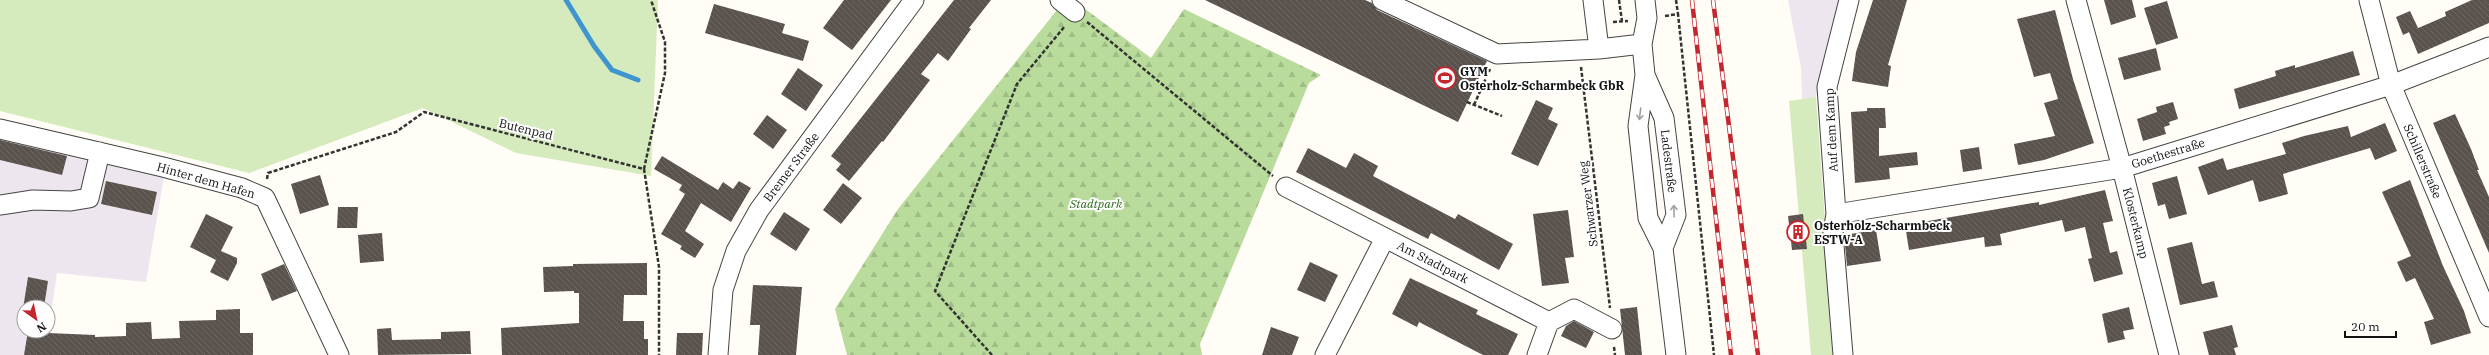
<svg xmlns="http://www.w3.org/2000/svg" width="2489" height="355" font-family="'IBM Plex Serif',serif">
  <style>
    .industrial { fill: #eee6ef; fill-rule: evenodd }
    .grass { fill: #d5ebbd }
    .forest { fill: url(#forest-firs) }
    .lines { fill: none; stroke-linecap: round; stroke-linejoin: round }
    .stream { stroke: #3f96cf; stroke-width: 5 }
    .building { fill: url(#building-back-hatch) }
    .minor-casing { stroke: #444; stroke-width: 21 }
    .path { stroke: #333; stroke-width: 2.5; stroke-dasharray: 4 2; stroke-linecap: butt }
    .minor { stroke: #fff; stroke-width: 19 }
    .rail-casing { stroke: #c4262e; stroke-width: 4.5 }
    .rail { stroke: #fff; stroke-width: 3; stroke-dasharray: 9; stroke-linecap: butt }
    .oneway { stroke: #a0a0a0 }
    .labels { text-anchor: middle; dominant-baseline: central; stroke-width: 4; stroke-linejoin: round; paint-order: stroke }
    .poi-label { font-size: 12px; font-weight: bold; fill: #111; stroke: #fff; text-anchor: start }
    .street-label { font-size: 12px; fill: #111; stroke: #fff }
    .park-label { font-size: 12px; font-style: italic; fill: #2f6b1f; stroke: #fff }
  </style>
  <defs>
    <pattern id="forest-firs" width="22" height="20" patternUnits="userSpaceOnUse"><rect width="22" height="20" fill="#b9dc9c"/><path d="M5 1l3.5 6h-7zM16 11l3.5 6h-7z" fill="#9ebc85"/></pattern>
    <pattern id="building-back-hatch" width="6" height="6" patternUnits="userSpaceOnUse"><rect width="6" height="6" fill="#5a524d"/><path d="M-1 5l2 2M0 0l6 6M5-1l2 2" fill="none" stroke="#6d6662"/></pattern>
  </defs>
  <rect width="100%" height="100%" fill="#fffdf5"/>
  <path class="industrial" d="M1788,0H1839L1816,97L1802,99L1801,68Z
    M0,134L164,177L146,282L57,273L45,355H0ZM24,307H48V331H24Z"/>
  <path class="grass" d="M0,0H658L651,176L516,153L423,108L249,173L0,111Z
    M1816,97L1835,355H1811L1789,101Z"/>
  <path class="forest" d="M1065,0H1073L1151,58L1184,9L1321,75L1309,83L1200,344L1202,355H847L835,309L898,209Z"/>
  <g class="lines">
    <path class="stream" d="M566,0L594,46L612,70L638,80"/>
  </g>
  <path class="building" d="M844,0H891L852,50L823,28Z
    M954,0H991L969,28L971,29L948,61L938,53L921,74L930,80L883,142L882,141L849,181L836,170L841,164L831,156Z
    M1205,0H1365L1372,3L1377,10L1487,61L1458,122Z
    M1873,0H1907L1888,65L1891,66L1888,87L1852,81L1856,52Z
    M2104,0H2132L2136,17L2111,25Z
    M2472,0H2489V23L2418,54L2409,32L2446,16L2445,12Z
    M2167,1L2178,38L2156,45L2144,8Z
    M714,4L785,24L782,33L809,41L803,61L705,33Z
    M2055,10L2073,79L2094,143L2044,160L2018,165L2014,144L2055,136L2044,103L2058,99L2050,73L2034,77L2017,19Z
    M2410,11L2418,28L2403,35L2396,17Z
    M2156,48L2161,70L2124,80L2118,58Z
    M2353,51L2360,75L2239,109L2234,89L2276,76L2275,71L2295,65V68Z
    M798,68L823,85L806,111L781,94Z
    M1536,100L1553,108L1548,119L1558,124L1538,166L1511,154Z
    M2173,102L2178,119L2169,122L2170,125L2164,127L2166,134L2143,141L2137,119L2157,112L2156,107Z
    M1867,108H1885L1886,128H1879V156L1917,152L1918,165L1889,168L1890,179L1855,183L1851,112L1867,111Z
    M2455,114L2471,149L2479,170H2477L2489,197V253L2433,123Z
    M767,115L787,130L773,149L753,134Z
    M2385,123L2397,151L2375,160L2370,148L2283,174L2288,194L2259,202L2253,180L2208,195L2198,167L2223,158L2227,170L2286,154L2282,143L2304,136L2348,126L2351,137Z
    M0,140L67,156L62,175L0,160Z
    M1979,147L1982,169L1963,172L1960,150Z
    M1308,148L1346,168L1354,153L1378,166L1373,176L1455,219L1458,214L1513,244L1499,270L1431,233L1428,239L1296,172Z
    M662,156L718,190L723,182L733,189L739,181L751,188L731,222L701,203L685,231L704,244L695,258L680,249L682,246L661,234L685,194L679,190L682,185L654,169Z
    M320,175L329,205L300,214L291,184Z
    M2177,176L2187,214L2169,219L2165,204L2158,206L2152,183Z
    M2410,180L2443,266L2464,311L2471,333L2431,345L2424,322L2434,319L2415,278L2406,282L2397,262L2411,256L2382,192Z
    M106,181L157,192L152,215L101,204Z
    M843,183L862,198L841,224L823,210Z
    M2105,190L2113,221L2103,223L2110,253L2117,251L2123,274L2094,282L2088,259L2092,258L2085,227L2065,232L2062,220L2000,234L2002,245L1985,247L1984,237L1909,250L1905,225L2039,202V205Z
    M338,207H358L357,228H337Z
    M1568,210L1574,257L1565,258L1569,283L1542,286L1533,214Z
    M784,212L810,229L796,251L770,234Z
    M206,214L233,227L221,251L237,258V263L228,281L210,272L216,260L190,247Z
    M1803,214L1807,249L1792,250L1788,216Z
    M1876,230L1881,261L1847,266L1844,235Z
    M382,233L384,261L360,263L358,235Z
    M2192,242L2202,284L2214,281L2218,297L2180,305L2167,248Z
    M1310,262L1338,275L1325,302L1297,290Z
    M647,263V295H624L623,321H644V339H648V355H502L501,328L579,323V293H574V291L544,292L543,267L573,266V264Z
    M284,264L297,291L272,301L261,274Z
    M28,277L48,281L44,307H24V315H22Z
    M1410,278L1478,310L1476,314L1518,334L1508,355H1483L1419,322L1417,327L1392,314Z
    M753,285L802,287L796,355H758L760,325H750Z
    M1637,307L1642,355H1625L1620,309Z
    M2129,307L2134,329L2123,331L2125,339L2108,343L2102,314Z
    M240,309V333H253V355H24L28,331H48V319H51L48,333L95,335V337L126,336V323L151,322L152,339L180,338L179,321L216,320V310Z
    M1574,321L1594,332L1586,348L1561,336L1566,326Z
    M2232,325L2238,347L2234,348L2236,355H2209L2203,332Z
    M1271,327L1299,337L1292,355H1262Z
    M391,328L392,340L441,339V332L470,331L471,354L378,355L377,329Z
    M677,333H703L702,355H676Z"/>
  <g class="lines">
    <g class="minor-casing">
      <path id="minor" d="M1060,0L1075,12
        M1382,0L1497,54L1599,49
        M1593,0L1599,49L1642,44
        M1645,0L1647,18L1642,44L1645,75L1638,126L1648,218L1663,248L1676,355
        M2076,0L2122,168L2169,355
        M2369,0L2391,85L2489,317
        M1645,75L1664,118L1676,215L1663,248
        M0,129L163,167L242,188L265,198L339,355
        M1286,187L1549,322L1537,355
        M0,205L33,200L71,201L89,198L100,152
        M1836,214L2122,168L2391,85L2489,47
        M1549,322L1574,309L1612,329
        M718,355L723,290L736,251L759,210L914,0
        M1325,355L1385,238
        M1843,355L1833,233L1836,214L1827,87L1849,0"/>
    </g>
    <path class="path" d="M1619,0L1622,21
      M1676,0L1678,14
      M1665,16L1678,14L1714,355
      M1087,22L1273,176
      M1613,22L1628,21
      M1581,67L1610,308
      M1467,102L1502,116
      M1474,105L1490,69
      M644,169L659,267V355
      M267,179L268,173L396,132L424,112L644,169L665,73V42L651,0
      M1614,347L1615,355
      M992,355L935,291L1017,84L1065,26"/>
    <use href="#minor" class="minor"/>
    <g class="rail-casing">
      <path id="rail" d="M1692,0L1731,355
        M1713,0L1758,355"/>
    </g>
    <use href="#rail" class="rail"/>
  </g>
  <defs><path id="oneway-shaft" d="M-6 0H5M1.5-3L5.5 0L1.5 3" fill="none" stroke-width="1.6" stroke-linecap="round" stroke-linejoin="round"/></defs>
  <g class="oneway">
    <use href="#oneway-shaft" transform="translate(1640 114) rotate(97)"/>
    <use href="#oneway-shaft" transform="translate(1674 211) rotate(-91)"/>
  </g>
  <defs>
    <g id="stadium-ring" transform="scale(1.15)"><circle r="9.5" fill="#fff" stroke="#c4262e" stroke-width="1.5"/><path d="M0-5a6.5 5 0 1 0 0 10a6.5 5 0 1 0 0-10ZM-3.5-1.8h7v3.6h-7Z" fill="#c4262e"/></g>
    <g id="building-ring" transform="scale(1.15)"><circle r="9.5" fill="#fff" stroke="#c4262e" stroke-width="1.5"/><path d="M-4-6H4V6H1V3H-1V6H-4ZM-2.5-4.3h1.7v1.8h-1.7ZM.8-4.3h1.7v1.8H.8ZM-2.5-1h1.7V.8h-1.7ZM.8-1h1.7V.8H.8Z" fill="#c4262e"/></g>
  </defs>
  <g fill-rule="evenodd">
    <use href="#stadium-ring" x="1445" y="78"/>
    <use href="#building-ring" x="1798" y="232"/>
  </g>
  <g class="labels">
    <g class="poi-label">
      <text x="1460" y="71">GYM<tspan x="1460" dy="14">Osterholz-Scharmbeck GbR</tspan></text>
      <text x="1814" y="225">Osterholz-Scharmbeck<tspan x="1814" dy="14">ESTW-A</tspan></text>
    </g>
    <g class="street-label">
      <text transform="translate(526 129) rotate(14)">Butenpad</text>
      <text transform="translate(1831 130) rotate(-93)">Auf dem Kamp</text>
      <text transform="translate(2168 153) rotate(-17)">Goethestraße</text>
      <text transform="translate(1669 161) rotate(83)">Ladestraße</text>
      <text transform="translate(2423 161) rotate(67)">Schillerstraße</text>
      <text transform="translate(791 167) rotate(-53)">Bremer Straße</text>
      <text transform="translate(206 180) rotate(16)">Hinter dem Hafen</text>
      <text transform="translate(1588 204) rotate(-97)">Schwarzer Weg</text>
      <text transform="translate(2136 223) rotate(76)">Klosterkamp</text>
      <text transform="translate(1433 262) rotate(27)">Am Stadtpark</text>
    </g>
    <g class="park-label">
      <text x="1096" y="203">Stadtpark</text>
    </g>
  </g>
  <g transform="translate(36 319) rotate(147)"><circle r="19" fill="#ffffff" stroke="#a0a0a0"/>
  <path d="M0-3L7 15L0 10L-7 15Z" fill="#c4262e"/>
  <text y="-6" font-size="11" font-weight="bold" text-anchor="middle" fill="#111111">N</text>
  </g>
  <path d="M2345 331v6h51v-6" fill="none" stroke="#111111" stroke-width="2"/>
  <text x="2351" y="331" font-size="12" fill="#111111" stroke="#ffffff" stroke-width="3" paint-order="stroke">20 m</text>
</svg>
